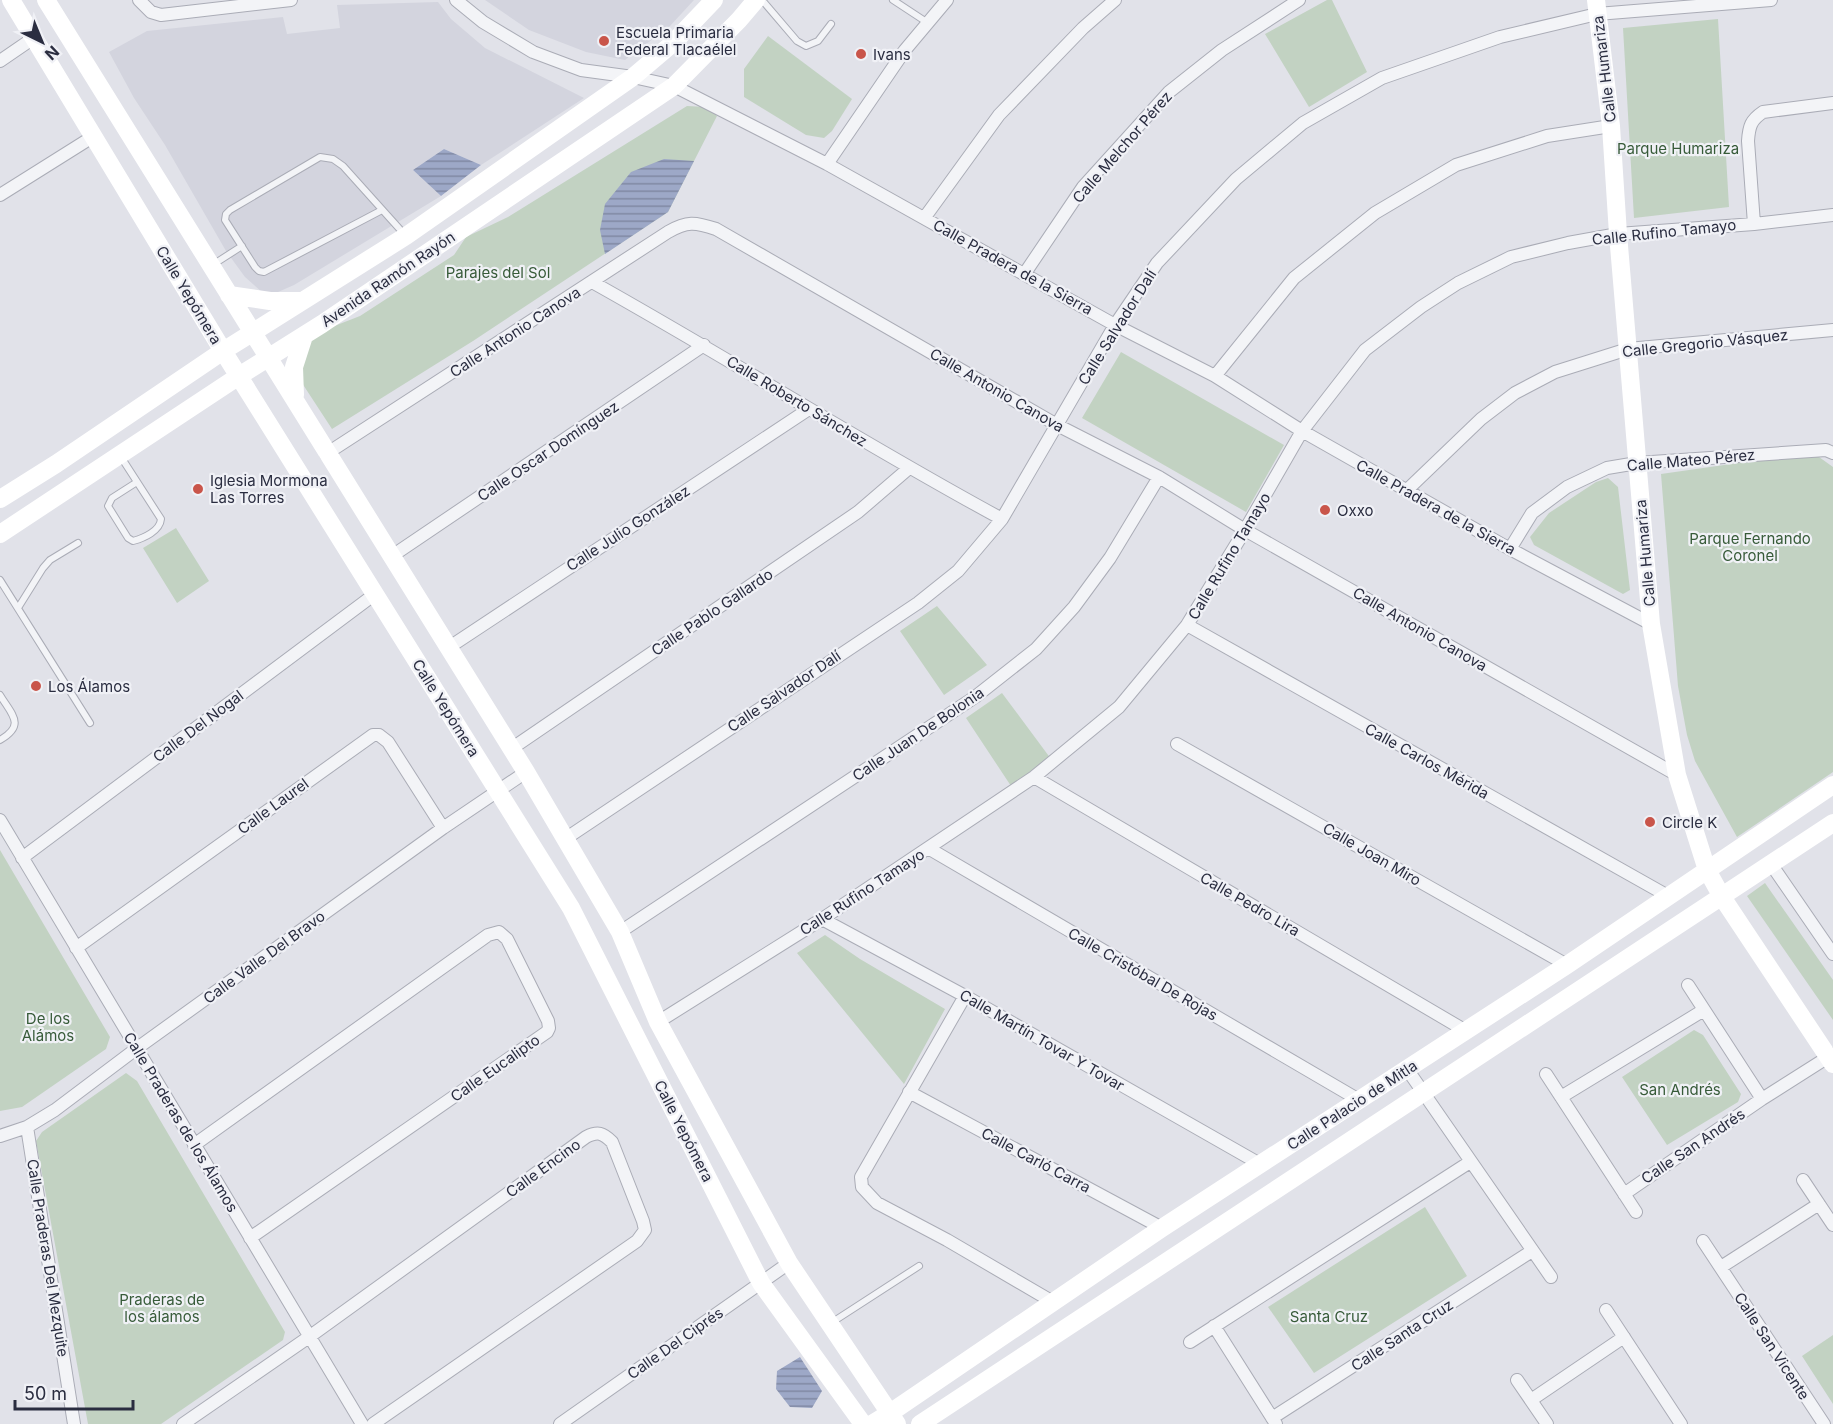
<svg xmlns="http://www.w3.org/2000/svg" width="1833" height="1424" font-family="Inter,sans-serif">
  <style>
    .built { fill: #d3d4de }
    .green { fill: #c2d2c2 }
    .water { fill: url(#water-rules) }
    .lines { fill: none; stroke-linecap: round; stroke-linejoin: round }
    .lane-casing { stroke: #aaacb6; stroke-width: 8 }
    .street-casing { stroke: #aaacb6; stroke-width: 14 }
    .lane { stroke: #f3f4f7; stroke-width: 6 }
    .street { stroke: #f3f4f7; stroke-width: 12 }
    .secondary { stroke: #fff; stroke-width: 18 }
    .poi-dot { fill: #c9554a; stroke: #f0f1f6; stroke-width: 2 }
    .labels { text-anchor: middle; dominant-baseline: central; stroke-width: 4.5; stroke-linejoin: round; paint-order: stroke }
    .poi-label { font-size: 15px; fill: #2a2d40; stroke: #f0f1f6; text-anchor: start }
    .street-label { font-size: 15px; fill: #2a2d40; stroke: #f0f1f6 }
    .park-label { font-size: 15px; fill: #375b39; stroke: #f0f1f6 }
  </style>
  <defs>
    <pattern id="water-rules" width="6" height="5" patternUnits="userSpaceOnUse" patternTransform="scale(1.5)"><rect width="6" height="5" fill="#9da8c7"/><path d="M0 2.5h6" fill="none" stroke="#8089a3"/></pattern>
  </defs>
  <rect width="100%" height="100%" fill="#e1e2e9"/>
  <path class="built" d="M485,0H694L670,26L625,60L586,52L529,30Z
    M438,2L451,19L485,48L584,98L481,165L444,149L413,170L441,196L294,285L278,292L263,293L245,277L226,251L165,145L134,98L109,52L147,31L283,17L287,34L340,28L337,5Z"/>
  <path class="green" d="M1327,0H1332L1367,72L1309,107L1265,34Z
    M1718,19L1729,207L1634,218L1623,28Z
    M768,36L852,99L832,131L824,138L806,135L744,97V69Z
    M687,106L707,107L717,116L668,212L473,341L332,429L300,380L302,348L319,332L360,316L454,255L466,237L508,217Z
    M1121,352L1284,445L1246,512L1082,418Z
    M1801,454L1819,457L1833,467V772L1737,837L1695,761L1687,735L1678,686L1661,474Z
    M1608,478L1618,487L1630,590L1623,594L1534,545L1530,537L1549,513L1596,482Z
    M176,528L209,581L177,603L143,548Z
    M937,606L987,665L944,695L900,631Z
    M1002,693L1051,759L1011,786L966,718Z
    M0,850L110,1037L106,1049L22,1107L0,1111Z
    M1765,883L1833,980V1020L1747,896Z
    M825,935L860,959L945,1009L904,1084L797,953Z
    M1694,1030L1703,1035L1741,1094L1738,1102L1667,1145L1622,1077Z
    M126,1073L137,1081L285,1332L283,1340L161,1424H88L36,1141L42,1132Z
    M1425,1207L1467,1276L1314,1373L1268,1307Z
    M1833,1335V1404L1802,1356Z"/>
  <path class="water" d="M444,149L481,165L441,196L413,170Z
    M664,159L694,161L668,212L605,254L600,230L605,204L631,172Z
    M800,1357L822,1391L812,1408L790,1407L776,1389L777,1371Z"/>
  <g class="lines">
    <g class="lane-casing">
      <path id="lane" d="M762,0L797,41L806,46L818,41L831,24
        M893,0L928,23
        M382,210L264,272L259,271L255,267L225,220L226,214L230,210L320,157L333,159L343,166L405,235
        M214,264L242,246
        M121,457L161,519C160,531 144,538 133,541L128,538L108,506L112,498L137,482
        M0,580L90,723
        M18,608L43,568L50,560L78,543
        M0,695C12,715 26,725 0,740
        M831,1323L919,1266"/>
    </g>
    <g class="street-casing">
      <path id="street" d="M139,0L151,12L161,15L291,0
        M456,0L483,22L533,52L581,70L633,77L674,86L827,164L1115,325L1215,376L1302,431L1510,549L1651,624
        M0,61L35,37
        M827,164L905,50L947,0
        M0,195L94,136
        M925,217L999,115L1083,28L1115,0
        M1754,224L1748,141C1749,126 1751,120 1763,112L1833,103
        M1025,273L1083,187L1169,92L1222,50L1299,0
        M592,282C730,359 863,444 1002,519
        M1215,376L1294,278L1375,213L1456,165L1547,136L1611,126
        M326,454L668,232C687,221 695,222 716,229L1057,425L1159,477L1245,530L1677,775
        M1407,490L1481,419L1515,393L1555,372L1628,349L1833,330
        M1510,549L1532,513L1567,487L1607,468L1637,463L1826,450L1833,453
        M392,556L704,345
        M1187,625L1668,896
        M448,648L809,409
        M1177,744L1567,965
        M511,749L858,512L908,469
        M1034,777L1466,1031
        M0,820L362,1424
        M565,839L918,603L958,571L1002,519L1115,325L1157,263L1236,179L1303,123L1382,78L1500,37L1597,14L1771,0
        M928,848L1359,1100
        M22,858L375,594
        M1771,864L1833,954
        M822,919L965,996L1260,1164
        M620,932L975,697L1036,649L1074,607L1110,558L1159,477
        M76,948L373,735H379L388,742L443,828
        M1688,985L1762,1099
        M965,996L861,1177L862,1187L877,1203L947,1240L1053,1302
        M658,1022L822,919L1034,777L1119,707L1187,625L1245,530L1302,431L1365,350L1421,307L1458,283L1511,257L1568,243L1618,234L1754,224L1833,215
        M1407,1069L1551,1277
        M1546,1074L1636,1212
        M909,1092L1162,1228
        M1561,1097L1704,1010
        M27,1127L74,1424
        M0,1136L27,1127L55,1110L136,1049L443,828L526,772
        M194,1145L488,935L499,932L507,939L548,1021L549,1028L547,1032L250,1238
        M1803,1180L1833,1225
        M1624,1194L1762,1099L1833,1054
        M1703,1241L1824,1424
        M1721,1267L1819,1204
        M1606,1310L1681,1424
        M1214,1326L1276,1424
        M1190,1342L1470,1162
        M1517,1380L1547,1424
        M1531,1400L1624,1337
        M1272,1418L1532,1251
        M183,1424L309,1337L586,1137C598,1131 603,1133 612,1142L643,1221L645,1230L637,1241L373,1424
        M560,1424L789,1263"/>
    </g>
    <use href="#lane" class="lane"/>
    <use href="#street" class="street"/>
    <path class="secondary" d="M11,0L223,351L571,908L761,1283L863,1424
      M46,0L526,772L620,932L658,1022L789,1263L897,1424
      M1596,0L1611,126L1618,234L1651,624L1677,775L1707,870L1722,897L1833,1064
      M229,295L270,301H302
      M295,395L294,367L304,336
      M0,499L56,464L223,351L406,236L633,77L673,43L714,0
      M0,534L239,376L322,324L674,86L739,20L756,0
      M872,1424L890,1413L1162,1228L1567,965L1833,785
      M920,1424L1833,823"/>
  </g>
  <g class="poi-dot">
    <circle cx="604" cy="41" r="6"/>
    <circle cx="861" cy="54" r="6"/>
    <circle cx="198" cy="489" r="6"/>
    <circle cx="1325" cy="510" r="6"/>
    <circle cx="36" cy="686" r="6"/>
    <circle cx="1650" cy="822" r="6"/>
  </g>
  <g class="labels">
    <g class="poi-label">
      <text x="616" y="32">Escuela Primaria<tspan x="616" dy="17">Federal Tlacaélel</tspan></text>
      <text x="873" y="54">Ivans</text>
      <text x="210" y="480">Iglesia Mormona<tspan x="210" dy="17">Las Torres</tspan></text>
      <text x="1337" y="510">Oxxo</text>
      <text x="48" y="686">Los Álamos</text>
      <text x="1662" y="822">Circle K</text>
    </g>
    <g class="street-label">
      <text transform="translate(1604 69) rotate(-97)">Calle Humariza</text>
      <text transform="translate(1122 147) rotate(-49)">Calle Melchor Pérez</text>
      <text transform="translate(1664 232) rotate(-6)">Calle Rufino Tamayo</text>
      <text transform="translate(1013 267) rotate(29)">Calle Pradera de la Sierra</text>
      <text transform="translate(388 279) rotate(-34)">Avenida Ramón Rayón</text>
      <text transform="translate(189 295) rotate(59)">Calle Yepómera</text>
      <text transform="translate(1117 327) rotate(-58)">Calle Salvador Dalí</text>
      <text transform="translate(515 332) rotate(-33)">Calle Antonio Canova</text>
      <text transform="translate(1705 343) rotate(-6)">Calle Gregorio Vásquez</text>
      <text transform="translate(997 390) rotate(30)">Calle Antonio Canova</text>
      <text transform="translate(797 401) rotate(31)">Calle Roberto Sánchez</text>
      <text transform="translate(548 451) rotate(-34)">Calle Oscar Domínguez</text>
      <text transform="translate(1691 460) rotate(-5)">Calle Mateo Pérez</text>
      <text transform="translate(1436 507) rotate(29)">Calle Pradera de la Sierra</text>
      <text transform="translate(628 528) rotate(-33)">Calle Julio González</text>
      <text transform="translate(1645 553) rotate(-95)">Calle Humariza</text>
      <text transform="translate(1229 556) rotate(-59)">Calle Rufino Tamayo</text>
      <text transform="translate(712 612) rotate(-34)">Calle Pablo Gallardo</text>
      <text transform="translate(1420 629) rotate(30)">Calle Antonio Canova</text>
      <text transform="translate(784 691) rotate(-34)">Calle Salvador Dalí</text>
      <text transform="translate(446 708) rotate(58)">Calle Yepómera</text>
      <text transform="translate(198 726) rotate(-37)">Calle Del Nogal</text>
      <text transform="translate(918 734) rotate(-34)">Calle Juan De Bolonia</text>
      <text transform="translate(1427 761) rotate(29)">Calle Carlos Mérida</text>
      <text transform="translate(273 806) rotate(-36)">Calle Laurel</text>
      <text transform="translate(1372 854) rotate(30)">Calle Joan Miro</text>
      <text transform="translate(862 892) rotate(-33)">Calle Rufino Tamayo</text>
      <text transform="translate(1250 904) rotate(30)">Calle Pedro Lira</text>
      <text transform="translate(264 957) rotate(-36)">Calle Valle Del Bravo</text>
      <text transform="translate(1143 974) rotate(30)">Calle Cristóbal De Rojas</text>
      <text transform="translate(1042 1040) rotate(30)">Calle Martín Tovar Y Tovar</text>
      <text transform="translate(495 1068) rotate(-35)">Calle Eucalipto</text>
      <text transform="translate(1352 1105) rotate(-33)">Calle Palacio de Mitla</text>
      <text transform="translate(181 1122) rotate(59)">Calle Praderas de los Álamos</text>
      <text transform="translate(684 1131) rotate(63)">Calle Yepómera</text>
      <text transform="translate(1693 1146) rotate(-34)">Calle San Andrés</text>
      <text transform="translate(1036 1160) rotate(28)">Calle Carló Carra</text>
      <text transform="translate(543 1168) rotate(-36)">Calle Encino</text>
      <text transform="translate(48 1258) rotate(81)">Calle Praderas Del Mezquite</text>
      <text transform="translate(1402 1335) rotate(-33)">Calle Santa Cruz</text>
      <text transform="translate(675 1343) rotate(-35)">Calle Del Ciprés</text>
      <text transform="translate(1772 1346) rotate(57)">Calle San Vicente</text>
    </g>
    <g class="park-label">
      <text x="1678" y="148">Parque Humariza</text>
      <text x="498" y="272">Parajes del Sol</text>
      <text x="1750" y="538">Parque Fernando<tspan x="1750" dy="17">Coronel</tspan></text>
      <text x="48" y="1018">De los<tspan x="48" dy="17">Alámos</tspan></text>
      <text x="1680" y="1089">San Andrés</text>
      <text x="162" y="1299">Praderas de<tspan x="162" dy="17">los álamos</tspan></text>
      <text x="1329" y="1316">Santa Cruz</text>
    </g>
  </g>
  <g transform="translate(42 42) rotate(137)" stroke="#f0f1f6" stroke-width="4.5" paint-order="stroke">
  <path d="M0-4.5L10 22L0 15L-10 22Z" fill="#2a2d40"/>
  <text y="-9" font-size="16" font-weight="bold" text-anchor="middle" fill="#2a2d40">N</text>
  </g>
  <path d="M15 1400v9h118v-9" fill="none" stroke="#2a2d40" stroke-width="3"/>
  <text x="24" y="1400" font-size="18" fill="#2a2d40" stroke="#f0f1f6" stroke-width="4.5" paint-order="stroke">50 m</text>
</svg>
